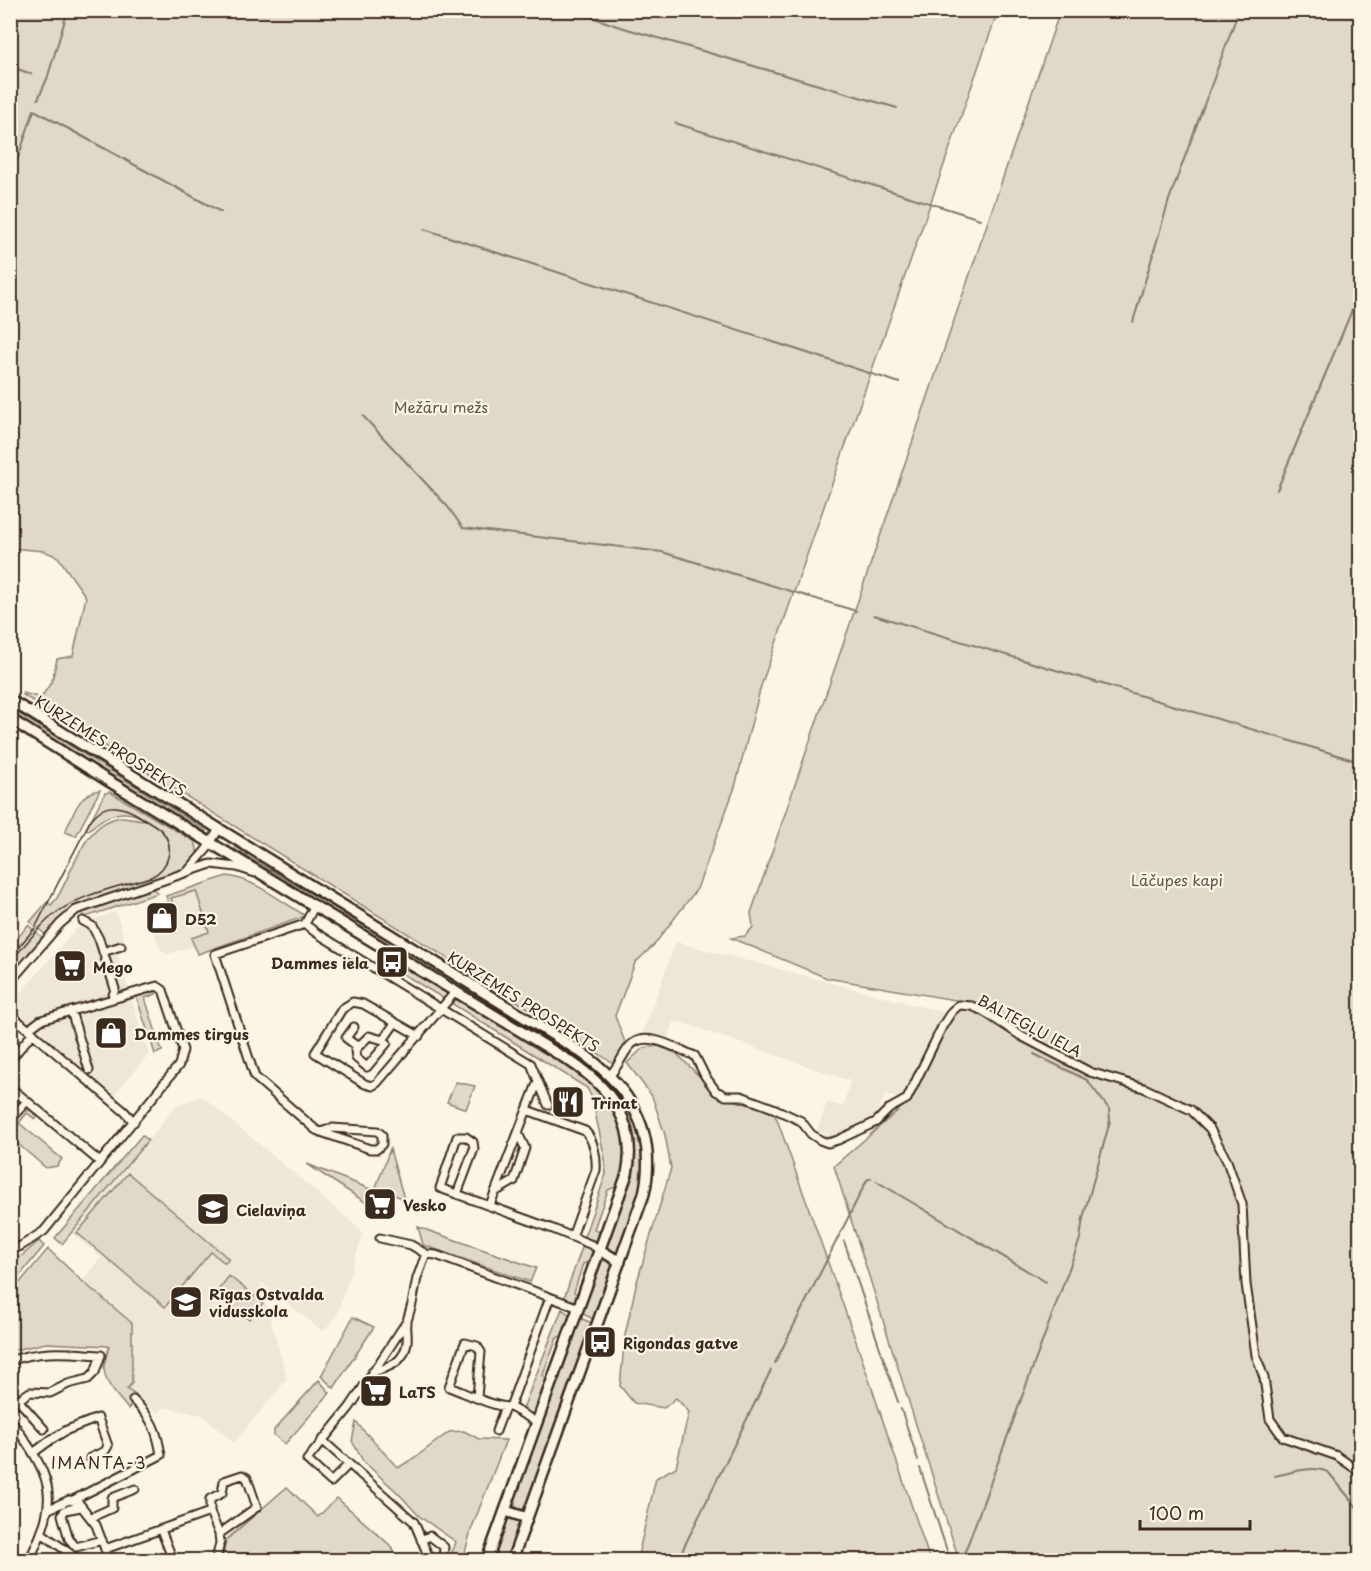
<svg xmlns="http://www.w3.org/2000/svg" width="1371" height="1571" font-family="'Playpen Sans',sans-serif">
  <style>
    .built { fill: #eee6d6 }
    .green { fill: #e0d8c8; stroke: #8e8173; stroke-width: 1.5 }
    .lines { fill: none; stroke-linecap: round; stroke-linejoin: round }
    .stream { stroke: #85796b; stroke-width: 2 }
    .street-casing { stroke: #3b2a1e; stroke-width: 11 }
    .secondary-casing { stroke: #3b2a1e; stroke-width: 14 }
    .street { stroke: #fcf5e5; stroke-width: 7 }
    .secondary { stroke: #fcf5e5; stroke-width: 9 }
    .tram { stroke: #3b2a1e; stroke-width: 1.5 }
    .labels { text-anchor: middle; dominant-baseline: central; stroke-width: 4.5; stroke-linejoin: round; paint-order: stroke }
    .park-label { font-size: 15px; fill: #645648; stroke: #fcf5e5 }
    .street-label { font-size: 15px; fill: #3b2a1e; stroke: #fcf5e5 }
    .poi-label { font-size: 15px; font-weight: bold; fill: #3b2a1e; stroke: #fcf5e5; text-anchor: start }
    .neighbourhood-label { font-size: 16px; letter-spacing: 1.5px; fill: #3b2a1e; stroke: #fcf5e5 }
  </style>
  <rect width="100%" height="100%" fill="#fcf5e5"/>
  <filter id="ink" filterUnits="userSpaceOnUse"><feTurbulence type="fractalNoise" baseFrequency=".0167" numOctaves="2"/><feDisplacementMap in="SourceGraphic" scale="12" xChannelSelector="R" yChannelSelector="G"/><feConvolveMatrix kernelMatrix="1 2 1 2 8 2 1 2 1" color-interpolation-filters="sRGB"/></filter>
  <g filter="url(#ink)">
    <path class="built" d="M196,890L209,932L191,938L194,946L167,954L160,949L145,907Z
      M116,912L128,949L117,953L149,1054L114,1095L12,1007V1003L75,930L94,919Z
      M676,942L945,1013L901,1099L885,1094L876,1119L833,1137L817,1131L827,1102L843,1107L850,1081L686,1024L674,1022L668,1038L643,1032Z
      M202,1096L361,1230L362,1237L337,1315L323,1332L260,1281L287,1379L234,1443L202,1415L164,1407L158,1414L127,1389L132,1323L82,1281L101,1257L71,1233L127,1168L176,1105Z"/>
    <path class="green" d="M10,11H998L761,686L735,787L697,889L654,945L635,963L615,1016L626,1045L615,1065L576,1038L23,695V693L41,698L52,681L57,659L73,656L86,597L58,557L44,551L11,548Z
      M1060,11H1360V1560H959L834,1166L909,1101L961,1001L827,978L731,938L745,936L753,927L751,913Z
      M11,709L201,827L207,832L208,835L11,713Z
      M100,790L76,836L65,832C73,815 79,792 100,790Z
      M110,792L194,841C204,857 189,867 176,874L78,905L69,910L46,935L30,922L47,902L51,905L57,898C74,870 84,821 122,817C130,817 138,820 145,820C126,806 104,815 89,830L86,829L105,793Z
      M230,849H235L340,911L338,914Z
      M227,876C254,879 281,901 304,915L303,917L198,954L191,938L209,932L196,891L171,898L173,904L168,902L166,896Z
      M150,889H154L158,893L86,917L81,913Z
      M342,913L456,980L457,983L454,985L341,915Z
      M28,925L43,938L11,976V946Z
      M401,965L416,972L446,991L447,996L446,1000L398,971Z
      M465,987C488,998 510,1014 532,1028C586,1061 641,1090 645,1161C646,1191 629,1226 619,1254H612L605,1249C614,1219 631,1190 634,1158C640,1097 585,1067 541,1040C515,1024 489,1008 464,991L463,988Z
      M155,990L156,994L145,998L162,1051L155,1054L136,996Z
      M460,998L467,1002L468,1006C493,1021 518,1036 544,1051C601,1085 638,1112 620,1185L608,1190L594,1229L602,1233L598,1242L584,1237L606,1174L605,1159L592,1098L587,1088L451,1003Z
      M658,1046L676,1053L703,1080L714,1095L772,1111L777,1119L858,1347L930,1560H637L656,1478L676,1467L689,1412L676,1398L664,1408L634,1403L620,1386L625,1335L636,1285L671,1168L665,1135L652,1096L627,1063L643,1048Z
      M456,1082L475,1086L466,1109L447,1102Z
      M31,1110L38,1116L35,1119L27,1113L19,1123L62,1159L57,1166L46,1168L11,1138V1128L25,1111Z
      M142,1135L148,1140L62,1244L55,1238Z
      M390,1149L404,1199L376,1187Z
      M307,1164L370,1189L366,1202H365Z
      M128,1173L229,1259L225,1263L211,1252L165,1307L77,1233Z
      M418,1227L536,1268L530,1282L423,1245Z
      M39,1241L44,1246L11,1286V1265Z
      M583,1245L592,1249L594,1252L592,1260L583,1264L574,1292L580,1295L578,1299L574,1301L564,1298Z
      M48,1249L82,1281L132,1323V1383L127,1389L138,1397L128,1409C118,1396 103,1383 104,1365C105,1359 108,1352 109,1346L46,1343L11,1351V1293Z
      M604,1257L614,1266L595,1320L581,1313Z
      M229,1276L263,1303L249,1319L216,1293Z
      M562,1309L570,1315L561,1336L557,1338L543,1375L546,1378L536,1414L532,1416L522,1411Z
      M353,1317L374,1327L334,1388L321,1376Z
      M580,1318L594,1324L527,1507L520,1510L515,1506L514,1500Z
      M319,1380L330,1393L285,1444L274,1435V1430Z
      M356,1422L398,1468L417,1456L449,1432L464,1431L479,1439L506,1440L471,1530L463,1560H449L456,1542L419,1516L398,1493L363,1461L352,1441Z
      M287,1487L318,1517L337,1498L392,1547L397,1560H222L226,1540Z
      M508,1519L517,1520L520,1525L507,1560H491Z"/>
    <g class="lines">
      <path class="stream" d="M572,10L617,26L897,108
        M10,66L31,74
        M38,99L47,79L68,10
        M675,123L980,219
        M10,182L34,110L221,212
        M424,229L900,383
        M1133,322L1169,200L1239,10
        M363,416L448,507L463,528L662,552L856,611
        M1277,490L1360,291
        M874,615L1360,762
        M876,1181L1046,1282
        M844,1241L898,1402
        M775,1363L867,1180L871,1178
        M901,1409L918,1460
        M920,1468L950,1560
        M1275,1476C1291,1473 1314,1464 1329,1473L1360,1511
        M680,1555L771,1370
        M962,1560L1080,1239L1083,1218L1110,1121L1109,1109L1087,1080L1034,1054"/>
      <g class="street-casing">
        <path id="street" d="M188,871L206,850L219,829
          M315,905L305,924L215,954L255,1077L316,1130L321,1132L370,1149H377L382,1144V1135L377,1131L332,1128L321,1132
          M83,921L92,926L99,939L115,989L112,998
          M305,924L315,932L531,1064L548,1105
          M103,952L121,946
          M10,982L60,924L76,910L211,864L237,867L255,873
          M71,1011L89,1070
          M10,1014L125,1112L134,1122
          M354,1027L346,1038L358,1047
          M419,1036L363,1004L353,1002L342,1009L315,1053L365,1084L372,1086L377,1083L456,991
          M383,1040L369,1036L355,1050L356,1058L367,1067L387,1043L383,1040L395,1023
          M10,1060L33,1033
          M610,1075C618,1067 622,1056 629,1047C644,1028 677,1049 695,1056L705,1076L716,1091L726,1096H741L773,1108L801,1121L811,1134L820,1140L828,1143L838,1140L876,1122L889,1109L907,1099L943,1025L952,1011L959,1005L972,1006L983,1011L1021,1036L1090,1072L1144,1088L1191,1110L1210,1129L1227,1161L1242,1204L1246,1284L1256,1355L1264,1378L1270,1419L1283,1437L1337,1456L1360,1472
          M10,1087L100,1162
          M527,1110L585,1131C594,1140 597,1158 596,1170L572,1237
          M10,1120L27,1101
          M495,1192L514,1181L525,1148L518,1133
          M457,1194L474,1149L473,1142L466,1137H457L440,1188L553,1229L592,1245L600,1250
          M490,1205L538,1081
          M380,1238L411,1245L426,1254L436,1255L579,1308
          M10,1250L21,1246L44,1231L179,1065L183,1050L163,990L157,986L41,1020L29,1029
          M10,1361C41,1349 69,1353 101,1355L95,1372L88,1379L68,1384L50,1393L30,1392L18,1400
          M372,1372C389,1368 405,1362 407,1342C408,1336 406,1329 407,1323
          M10,1391L44,1429
          M477,1397L481,1352L477,1346L465,1343L449,1387C466,1393 493,1407 510,1407L537,1422
          M510,1407L550,1297
          M10,1419C51,1476 62,1495 29,1560
          M496,1431L505,1407
          M322,1440L414,1522L430,1560
          M33,1453L52,1439L67,1430L98,1418L108,1446L105,1451L90,1458
          M349,1464L331,1482L307,1460L350,1407L407,1321L412,1304L417,1278L426,1254
          M73,1500L161,1455C157,1430 152,1418 133,1400
          M81,1507L65,1510L62,1515L69,1539L76,1547L102,1540
          M49,1509L69,1500L78,1502L96,1525L109,1560
          M92,1517L112,1508V1498L135,1489
          M161,1530L173,1560
          M43,1534L79,1560
          M421,1540L430,1536L444,1547L443,1560
          M105,1549L210,1512
          M216,1560L220,1543L219,1534L257,1507L247,1478L242,1475L224,1481L222,1493L210,1499V1512L219,1534"/>
      </g>
      <g class="secondary-casing">
        <path id="secondary" d="M10,700L579,1051C630,1086 658,1131 644,1194L512,1560
          M10,719L107,780L568,1060C610,1087 638,1122 627,1174L487,1560
          M600,1250L620,1262
          M506,1511L527,1518"/>
      </g>
      <use href="#street" class="street"/>
      <use href="#secondary" class="secondary"/>
      <path class="tram" d="M10,957L35,928L89,823C103,800 122,805 141,817C148,821 155,825 161,830C176,846 169,868 151,877C118,887 78,894 51,917C36,930 23,947 10,963"/>
    </g>
  </g>
  <defs>
    <g id="shop-square" transform="scale(1.725)"><rect x="-9" y="-9" width="18" height="18" rx="4" fill="#3b2a1e" stroke="#fcf5e5"/><path d="M-5-2.5h2.3a2.7 3.5 0 0 1 5.4 0H5L5.5 6h-11ZM-1.5-2.5h3a1.5 2.3 0 0 0-3 0Z" fill="#fff"/></g>
    <g id="bus-square" transform="scale(1.725)"><rect x="-9" y="-9" width="18" height="18" rx="4" fill="#3b2a1e" stroke="#fcf5e5"/><path d="M-5-6H5V4H4V6H2V4H-2V6H-4V4H-5ZM-3.5-4V0h7V-4ZM-3.5 1.2v1.5H-2V1.2ZM2 1.2v1.5H3.5V1.2Z" fill="#fff"/></g>
    <g id="supermarket-square" transform="scale(1.725)"><rect x="-9" y="-9" width="18" height="18" rx="4" fill="#3b2a1e" stroke="#fcf5e5"/><path d="M-6-5.5h2.5l.6 2H6L4.5 2H-2.5L-4.4-4H-6ZM-1.5 3.2a1.3 1.3 0 1 0 .1 0ZM3 3.2a1.3 1.3 0 1 0 .1 0Z" fill="#fff"/></g>
    <g id="restaurant-square" transform="scale(1.725)"><rect x="-9" y="-9" width="18" height="18" rx="4" fill="#3b2a1e" stroke="#fcf5e5"/><path d="M-5-6h1v4h1v-4h1v4h1v-4h1v5L-1.5 .5V6h-2V.5L-5-1ZM5-6V6H3V1.5H1.5Q1.5-4 5-6Z" fill="#fff"/></g>
    <g id="school-square" transform="scale(1.725)"><rect x="-9" y="-9" width="18" height="18" rx="4" fill="#3b2a1e" stroke="#fcf5e5"/><path d="M0-5L7-2L0 1L-7-2ZM-4 1L0 2.5L4 1V4Q0 6-4 4Z" fill="#fff"/></g>
  </defs>
  <g fill-rule="evenodd">
    <use href="#shop-square" x="162" y="918"/>
    <use href="#bus-square" x="392" y="962"/>
    <use href="#supermarket-square" x="70" y="966"/>
    <use href="#shop-square" x="111" y="1033"/>
    <use href="#restaurant-square" x="568" y="1102"/>
    <use href="#supermarket-square" x="380" y="1204"/>
    <use href="#school-square" x="213" y="1209"/>
    <use href="#school-square" x="186" y="1302"/>
    <use href="#bus-square" x="600" y="1342"/>
    <use href="#supermarket-square" x="376" y="1391"/>
  </g>
  <g class="labels">
    <g class="park-label">
      <text x="441" y="406">Mežāru mežs</text>
      <text x="1177" y="879">Lāčupes kapi</text>
    </g>
    <g class="street-label">
      <text transform="translate(111 745) rotate(32)">KURZEMES PROSPEKTS</text>
      <text transform="translate(524 1001) rotate(32)">KURZEMES PROSPEKTS</text>
      <text transform="translate(1030 1025) rotate(28)">BALTEGĻU IELA</text>
    </g>
    <g class="poi-label">
      <text x="185" y="918">D52</text>
      <text x="369" y="962" text-anchor="end">Dammes iela</text>
      <text x="93" y="966">Mego</text>
      <text x="134" y="1033">Dammes tirgus</text>
      <text x="591" y="1102">Trinat</text>
      <text x="403" y="1204">Vesko</text>
      <text x="236" y="1209">Cielaviņa</text>
      <text x="209" y="1293">Rīgas Ostvalda<tspan x="209" dy="17">vidusskola</tspan></text>
      <text x="623" y="1342">Rigondas gatve</text>
      <text x="399" y="1391">LaTS</text>
    </g>
    <g class="neighbourhood-label">
      <text x="99" y="1462">IMANTA-3</text>
    </g>
  </g>
  <rect width="1371" height="1571" fill="none" stroke="#fcf5e5" stroke-width="36"/>
  <rect x="18" y="18" width="1335" height="1535" fill="none" stroke="#3b2a1e" stroke-width="2" filter="url(#ink)"/>
  <path d="M1140 1520v9h110v-9" fill="none" stroke="#3b2a1e" stroke-width="3"/>
  <text x="1149" y="1520" font-size="18" fill="#3b2a1e" stroke="#fcf5e5" stroke-width="4.5" paint-order="stroke">100 m</text>
</svg>
